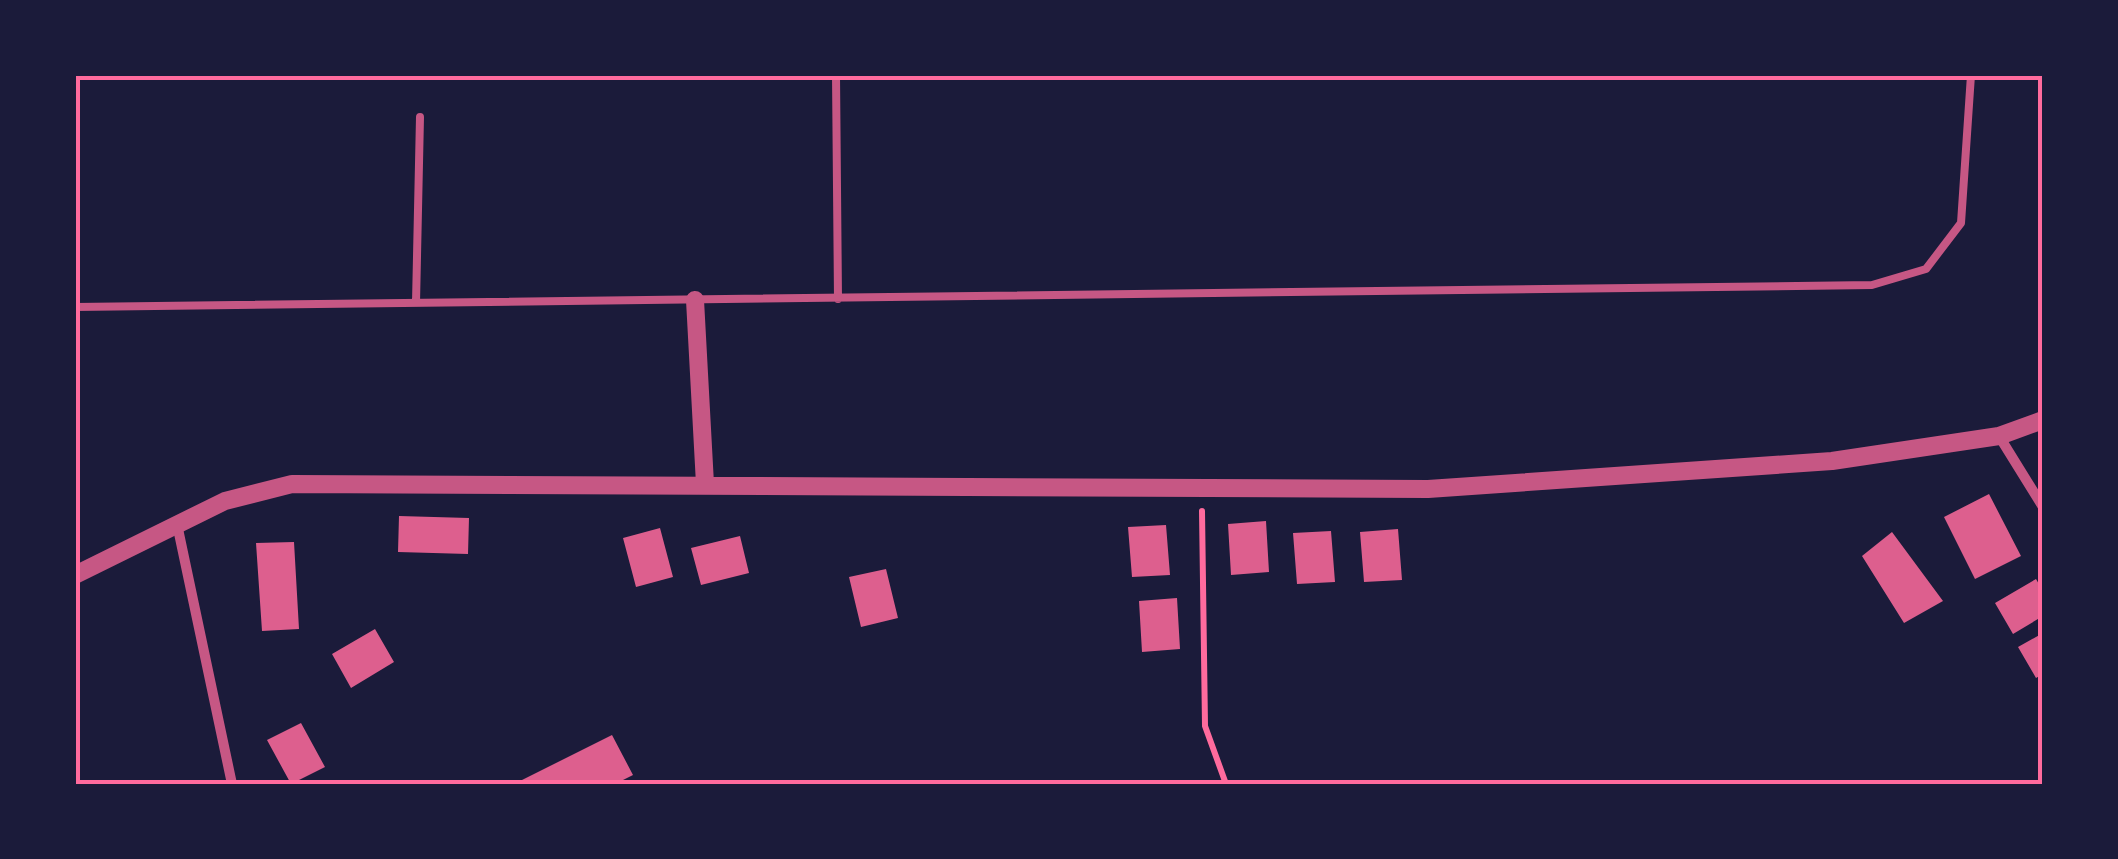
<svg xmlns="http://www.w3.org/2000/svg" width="2118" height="859" font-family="'PT Sans Narrow',sans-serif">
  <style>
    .building { fill: #dd5f8e }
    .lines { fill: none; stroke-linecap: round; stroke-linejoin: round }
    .path { stroke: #ff6b9d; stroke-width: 6 }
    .service { stroke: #c65784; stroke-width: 8 }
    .minor { stroke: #c65784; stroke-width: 10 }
    .tertiary { stroke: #c65784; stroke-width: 18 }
    .neatline { fill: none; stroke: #ff6b9d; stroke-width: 4 }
  </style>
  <rect width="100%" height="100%" fill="#1b1b3a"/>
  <path class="building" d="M1989,494L2021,556L1975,579L1944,517Z
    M399,516L469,518L468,554L398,552Z
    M1266,521L1269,572L1231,575L1228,524Z
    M1166,525L1170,575L1132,577L1128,527Z
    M660,528L673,577L636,587L623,538Z
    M1398,529L1402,580L1364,582L1360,532Z
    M1331,531L1335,582L1297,584L1293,533Z
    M1892,532L1943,601L1904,623L1862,556Z
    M740,536L749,573L701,585L691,548Z
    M294,542L299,629L262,631L256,543Z
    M886,569L898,618L861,627L849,577Z
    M2036,579L2043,591V616L2013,634L1995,603Z
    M1177,598L1180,649L1142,652L1139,601Z
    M375,629L394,662L351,688L332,654Z
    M2043,633V674L2036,678L2018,647Z
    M301,723L325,767L291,784L267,740Z
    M612,735L633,775L615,784H514Z"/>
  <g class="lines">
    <path class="path" d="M1202,511L1205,726L1226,784"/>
    <path class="service" d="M836,75L838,299
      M416,303L420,117
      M75,307L1872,285L1926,269L1961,223L1971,75"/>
    <path class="minor" d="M1999,436L2043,507
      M177,524L232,784"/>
    <path class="tertiary" d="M695,300L705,484
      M75,575L225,501L292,484L1428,489L1832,461L1999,436L2043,420"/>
  </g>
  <rect width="2118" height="859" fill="none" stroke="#1b1b3a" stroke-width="155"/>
  <rect x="78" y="78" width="1962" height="704" class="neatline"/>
</svg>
